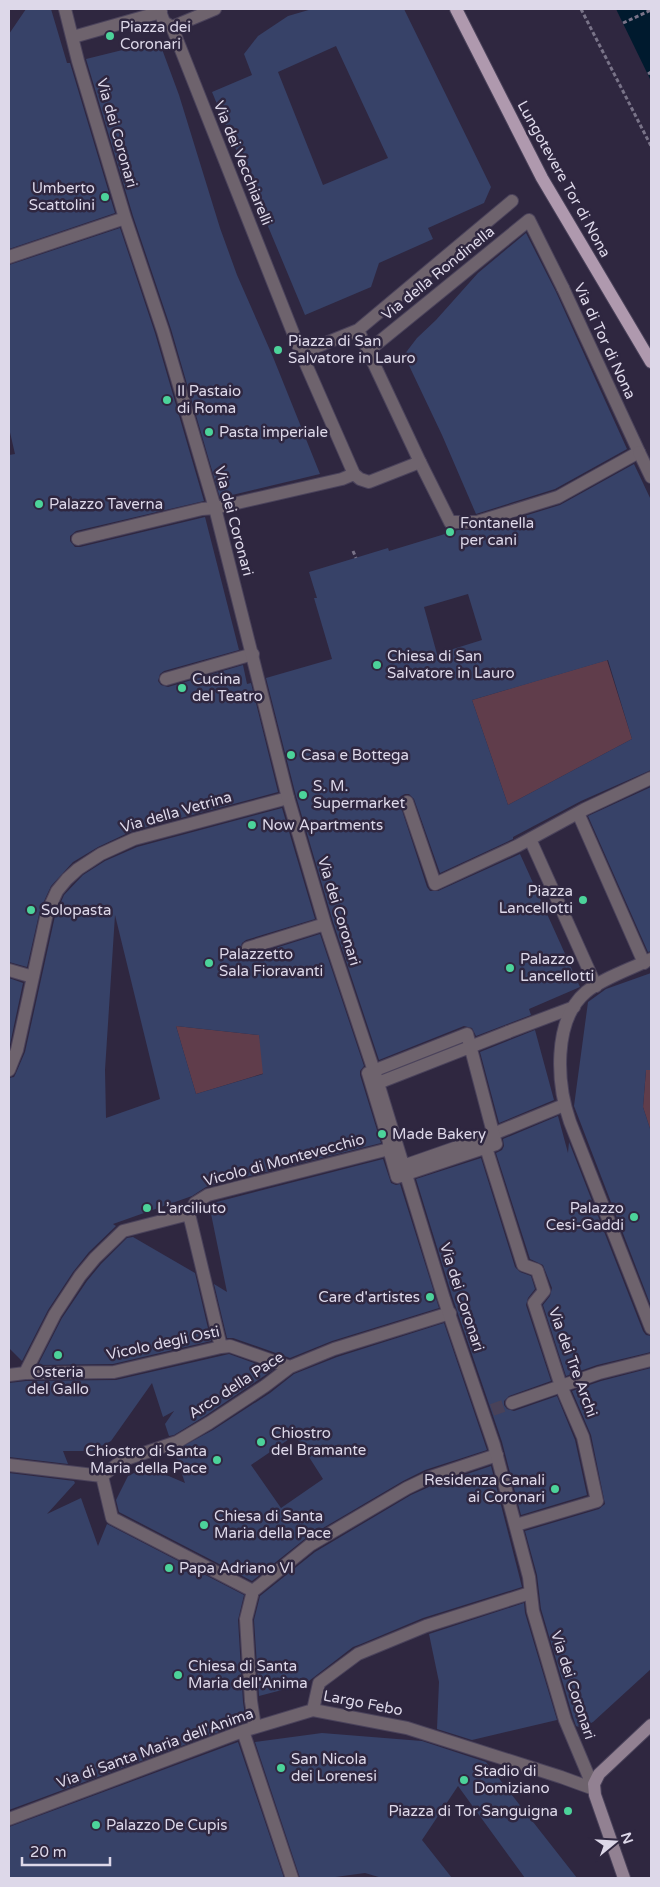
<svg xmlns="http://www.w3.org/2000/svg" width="660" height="1887" font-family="'Varela Round',sans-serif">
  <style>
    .green { fill: #603d4b }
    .water { fill: #001a2e }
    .building { fill: #374268; fill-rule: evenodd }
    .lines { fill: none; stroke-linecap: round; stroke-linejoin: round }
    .street-tunnel { stroke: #494259; stroke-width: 12; stroke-dasharray: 12 6; stroke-linecap: butt }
    .lane-casing { stroke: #4b435b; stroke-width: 14 }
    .street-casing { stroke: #4b435b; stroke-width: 14 }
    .secondary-casing { stroke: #4b435b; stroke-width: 14 }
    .primary-casing { stroke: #4b435b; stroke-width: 14 }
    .path { stroke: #797388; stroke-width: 3; stroke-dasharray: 4 2.5; stroke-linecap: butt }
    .lane { stroke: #6e636d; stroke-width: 12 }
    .street { stroke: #6e636d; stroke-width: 12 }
    .secondary { stroke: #928192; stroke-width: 12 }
    .primary { stroke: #af99ae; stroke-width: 12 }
    .poi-dot { fill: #4cd39a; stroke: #2f2740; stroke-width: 2 }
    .labels { text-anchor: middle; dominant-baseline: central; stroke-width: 5; stroke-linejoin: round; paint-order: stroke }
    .poi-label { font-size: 15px; fill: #ddd8e9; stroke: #2f2740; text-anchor: start }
    .street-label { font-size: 15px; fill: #ddd8e9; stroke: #2f2740 }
  </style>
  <rect width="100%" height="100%" fill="#2f2740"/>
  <path class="green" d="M607,660L632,739L508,805L472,700Z
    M176,1026L259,1035L268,1072L196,1094Z
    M646,1070H651V1132L643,1107Z"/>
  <path class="water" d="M616,9H651V81Z"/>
  <path class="building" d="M26,9H51L67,63H70L115,213L9,249V34Z
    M312,9H404L491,187L484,203L428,228L433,239L379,263L371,287L305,315L212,92L252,75L244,54L258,36L288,16ZM336,46L388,158L323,185L278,72Z
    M159,41L179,95L220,228L237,275L273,357L320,474L220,498L171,329L133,216L86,59Z
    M120,228L155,333L204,501L76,531L70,536V541L75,547H80L205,517L239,650L164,671L160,674L158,681L161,685L168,687L243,665L247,684L251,683L278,792L132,831L98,847L73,862L51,886L40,910L27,967L9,962V455L15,454L9,428V265Z
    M526,233L556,292L627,449L555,489L476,514L442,435L404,355L417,338L436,320L478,273Z
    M634,464L651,500V770L581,801L513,837V839L440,873L414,799L409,794H405L401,796L399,801L427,887L430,891H438L520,854L580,987L529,1009L531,1015L476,1036L472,1028L464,1026L379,1060L333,922L296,796L266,678L332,659L314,598H317L309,572L388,548L389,551L458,530H479L560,505ZM468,594L482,640L437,654L424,607ZM608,660L632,739L508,805L472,700Z
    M651,787V951L648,952L588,816Z
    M282,808L315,919L246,940L242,943L240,950L243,954L250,956L320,934L364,1066L360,1071V1075L381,1143L206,1187L192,1196L113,1224L116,1226L89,1252L73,1272L48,1310L22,1361L9,1348V1078L14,1077L16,1073L25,1052L55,916L64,895L83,875L105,861L137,847ZM115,915L160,1099L106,1118L105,1070ZM176,1026L259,1035L263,1074L196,1094Z
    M651,973V1070H646L643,1107L651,1132V1306L574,1106L588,1002L606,989Z
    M9,978L23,983L9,1049Z
    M535,1030L554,1100L499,1123L480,1052Z
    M558,1116L568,1153L569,1142L643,1331L646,1335L651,1336V1352L597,1365L566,1376L543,1305L550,1296L552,1288L543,1265L530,1259L496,1153L502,1150L504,1146L503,1139Z
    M481,1158L515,1267L520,1272L531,1276L535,1289L528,1298L526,1305L551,1381L509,1396L504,1401V1405L507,1409L514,1411L557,1396L575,1440L587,1495L521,1515L502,1442L452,1296L416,1179Z
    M383,1159L391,1183L396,1185L400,1184L439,1308L332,1341L290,1358L233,1338H227L214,1284L227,1292L209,1204Z
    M133,1237L195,1273L211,1341L113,1364L38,1365L62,1318L87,1281L101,1264L127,1238Z
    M444,1323L487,1450L425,1470L403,1481L306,1538L252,1581L119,1512L116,1500L128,1476L138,1471H157L185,1483L174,1451L213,1430L270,1393L294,1374L337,1357ZM295,1435L323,1479L281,1508L251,1465Z
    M229,1354L273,1370L205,1416L174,1435L169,1436L165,1424L174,1411L163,1417L152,1383L111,1441L92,1451H63L68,1464L9,1457V1383L26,1381L116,1380Z
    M651,1368V1669L593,1722L581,1728L576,1726L573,1717L541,1609L537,1575L525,1531L599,1509L605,1504L591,1435L572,1391L601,1381Z
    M491,1466L522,1587L423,1618L361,1644L353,1647L305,1684L259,1696L254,1620L260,1596L315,1552L411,1495L431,1486Z
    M9,1473L74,1481L75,1483L47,1514L81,1498L98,1546L107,1524L244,1595L238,1620L243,1702L246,1722L9,1810Z
    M524,1603L525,1613L557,1720L472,1740L437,1729L439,1682L429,1634Z
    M322,1733L422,1741L486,1762L577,1878H525L458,1786L422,1840L452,1878H382L365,1873L328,1878H300L255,1742Z
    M238,1742L284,1878H9V1827Z"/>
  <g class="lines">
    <path class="street-tunnel" d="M492,1410L512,1403"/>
    <g class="lane-casing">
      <path id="lane" d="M420,462L450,522H477L558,497L639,452L563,288
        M78,539L202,509L215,508
        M166,679L253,654
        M407,802L435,884L517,846L585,809L651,778
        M578,813L644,963
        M530,839L596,986
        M9,970L33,977
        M508,1032L574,1007
        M9,1070L17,1050L47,913L57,891L67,879L78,869L101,854L134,839L288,798
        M498,1132L564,1105
        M189,1214L221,1347
        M25,1373L55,1314L80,1276L95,1258L123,1231L189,1214L195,1203L208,1195L397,1147
        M9,1375L25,1373L114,1372L221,1347L230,1346L290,1367
        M9,1465L102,1476
        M102,1476L123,1460L177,1442L209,1423L265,1386L290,1367L334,1349L450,1313
        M102,1476L112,1518L253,1591L246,1619L251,1701L255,1727
        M253,1591L310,1545L407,1488L428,1478L497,1455"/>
    </g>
    <g class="street-casing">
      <path id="street" d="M65,9L78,61L125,218L163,331L215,508L288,798L325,924L378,1083L444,1299L494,1445L529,1577L533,1611L565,1720L594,1789
        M159,9L164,22L172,27L301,353
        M172,27L215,9
        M73,37L161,12
        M9,257L125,218
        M358,330L420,462L369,482L360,479L354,474L301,353L358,330L512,201
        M368,351L529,220L563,288
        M639,452L651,477
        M215,508L342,479L354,474
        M248,948L325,924
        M651,959C631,969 603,978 586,992C552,1021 557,1085 570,1122L651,1328
        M467,1034L496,1144L397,1177L389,1149V1142L368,1073Z
        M378,1083L508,1032
        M483,1138L523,1265L537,1270L544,1291L534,1303L561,1386L583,1437L597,1501L516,1525
        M403,1166L489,1136
        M512,1403L599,1373L651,1360
        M313,1710L319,1683L358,1654L426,1626L530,1593
        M243,1731L292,1878
        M9,1819L243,1731L313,1710L407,1728L561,1777L594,1789"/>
    </g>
    <g class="secondary-casing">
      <path id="secondary" d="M624,1878L595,1795L594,1784L599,1774L651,1725"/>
    </g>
    <g class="primary-casing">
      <path id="primary" d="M456,9L542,178L651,362"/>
    </g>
    <path class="path" d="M581,9L651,146
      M623,23L651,10
      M648,74L651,72
      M353,551L356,558"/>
    <use href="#lane" class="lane"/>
    <use href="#street" class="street"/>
    <use href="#secondary" class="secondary"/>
    <use href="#primary" class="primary"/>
  </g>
  <g class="poi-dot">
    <circle cx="110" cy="36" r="5"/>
    <circle cx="105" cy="197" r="5"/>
    <circle cx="278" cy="350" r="5"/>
    <circle cx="167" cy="400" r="5"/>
    <circle cx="209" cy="432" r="5"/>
    <circle cx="39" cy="504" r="5"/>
    <circle cx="450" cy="532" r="5"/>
    <circle cx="377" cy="665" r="5"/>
    <circle cx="182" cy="688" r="5"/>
    <circle cx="291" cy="755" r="5"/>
    <circle cx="303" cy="795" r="5"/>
    <circle cx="252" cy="825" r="5"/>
    <circle cx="583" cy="900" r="5"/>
    <circle cx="31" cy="910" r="5"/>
    <circle cx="209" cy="963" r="5"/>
    <circle cx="510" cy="968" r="5"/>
    <circle cx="382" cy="1134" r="5"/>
    <circle cx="147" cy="1208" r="5"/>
    <circle cx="634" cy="1217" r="5"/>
    <circle cx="430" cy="1297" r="5"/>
    <circle cx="58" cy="1355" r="5"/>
    <circle cx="261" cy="1442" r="5"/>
    <circle cx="217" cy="1460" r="5"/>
    <circle cx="555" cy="1489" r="5"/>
    <circle cx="204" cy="1525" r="5"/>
    <circle cx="169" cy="1568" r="5"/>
    <circle cx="178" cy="1675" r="5"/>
    <circle cx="281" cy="1768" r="5"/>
    <circle cx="464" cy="1780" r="5"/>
    <circle cx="568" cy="1811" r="5"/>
    <circle cx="96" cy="1825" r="5"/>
  </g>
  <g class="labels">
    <g class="poi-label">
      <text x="120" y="27">Piazza dei<tspan x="120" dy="17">Coronari</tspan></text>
      <text x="95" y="188" text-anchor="end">Umberto<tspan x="95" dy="17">Scattolini</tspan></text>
      <text x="288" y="341">Piazza di San<tspan x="288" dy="17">Salvatore in Lauro</tspan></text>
      <text x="177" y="391">Il Pastaio<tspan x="177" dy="17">di Roma</tspan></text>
      <text x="219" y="432">Pasta imperiale</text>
      <text x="49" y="504">Palazzo Taverna</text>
      <text x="460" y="523">Fontanella<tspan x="460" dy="17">per cani</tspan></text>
      <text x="387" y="656">Chiesa di San<tspan x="387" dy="17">Salvatore in Lauro</tspan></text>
      <text x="192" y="679">Cucina<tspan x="192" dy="17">del Teatro</tspan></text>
      <text x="301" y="755">Casa e Bottega</text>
      <text x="313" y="786">S. M.<tspan x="313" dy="17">Supermarket</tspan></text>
      <text x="262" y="825">Now Apartments</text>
      <text x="573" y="891" text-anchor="end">Piazza<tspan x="573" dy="17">Lancellotti</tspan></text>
      <text x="41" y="910">Solopasta</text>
      <text x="219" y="954">Palazzetto<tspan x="219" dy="17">Sala Fioravanti</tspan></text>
      <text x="520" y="959">Palazzo<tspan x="520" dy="17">Lancellotti</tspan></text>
      <text x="392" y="1134">Made Bakery</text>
      <text x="157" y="1208">L’arciliuto</text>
      <text x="624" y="1208" text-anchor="end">Palazzo<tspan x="624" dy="17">Cesi-Gaddi</tspan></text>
      <text x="420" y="1297" text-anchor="end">Care d'artistes</text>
      <text x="58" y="1372" text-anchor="middle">Osteria<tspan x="58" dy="17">del Gallo</tspan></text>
      <text x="271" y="1433">Chiostro<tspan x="271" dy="17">del Bramante</tspan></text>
      <text x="207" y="1451" text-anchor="end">Chiostro di Santa<tspan x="207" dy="17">Maria della Pace</tspan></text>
      <text x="545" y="1480" text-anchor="end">Residenza Canali<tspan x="545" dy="17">ai Coronari</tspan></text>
      <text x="214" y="1516">Chiesa di Santa<tspan x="214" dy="17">Maria della Pace</tspan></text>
      <text x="179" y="1568">Papa Adriano VI</text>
      <text x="188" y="1666">Chiesa di Santa<tspan x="188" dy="17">Maria dell'Anima</tspan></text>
      <text x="291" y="1759">San Nicola<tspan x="291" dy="17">dei Lorenesi</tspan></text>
      <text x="474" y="1771">Stadio di<tspan x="474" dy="17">Domiziano</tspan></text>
      <text x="558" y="1811" text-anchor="end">Piazza di Tor Sanguigna</text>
      <text x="106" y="1825">Palazzo De Cupis</text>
    </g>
    <g class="street-label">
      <text transform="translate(117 133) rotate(74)">Via dei Coronari</text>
      <text transform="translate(243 163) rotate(68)">Via dei Vecchiarelli</text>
      <text transform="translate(564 179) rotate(61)">Lungotevere Tor di Nona</text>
      <text transform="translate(438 273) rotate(-39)">Via della Rondinella</text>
      <text transform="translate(605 341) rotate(65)">Via di Tor di Nona</text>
      <text transform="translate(234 521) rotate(75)">Via dei Coronari</text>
      <text transform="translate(176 812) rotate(-16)">Via della Vetrina</text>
      <text transform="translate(339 911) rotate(73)">Via dei Coronari</text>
      <text transform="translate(284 1160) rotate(-15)">Vicolo di Montevecchio</text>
      <text transform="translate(462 1297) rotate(72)">Via dei Coronari</text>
      <text transform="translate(163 1343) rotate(-12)">Vicolo degli Osti</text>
      <text transform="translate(573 1362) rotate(70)">Via dei Tre Archi</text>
      <text transform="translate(236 1385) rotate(-33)">Arco della Pace</text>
      <text transform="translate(573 1685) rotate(72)">Via dei Coronari</text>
      <text transform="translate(363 1703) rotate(11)">Largo Febo</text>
      <text transform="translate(155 1748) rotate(-20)">Via di Santa Maria dell'Anima</text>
    </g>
  </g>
  <rect width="660" height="1887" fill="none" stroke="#ddd8e9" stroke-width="20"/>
  <g transform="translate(615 1842) rotate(72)" stroke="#2f2740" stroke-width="4" paint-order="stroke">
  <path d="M0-4L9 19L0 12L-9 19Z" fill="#ddd8e9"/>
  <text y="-8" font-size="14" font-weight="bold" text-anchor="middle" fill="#ddd8e9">N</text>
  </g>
  <path d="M22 1857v8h88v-8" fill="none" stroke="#ddd8e9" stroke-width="2.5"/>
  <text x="30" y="1857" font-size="15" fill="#ddd8e9" stroke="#2f2740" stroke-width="4" paint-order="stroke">20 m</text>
</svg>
